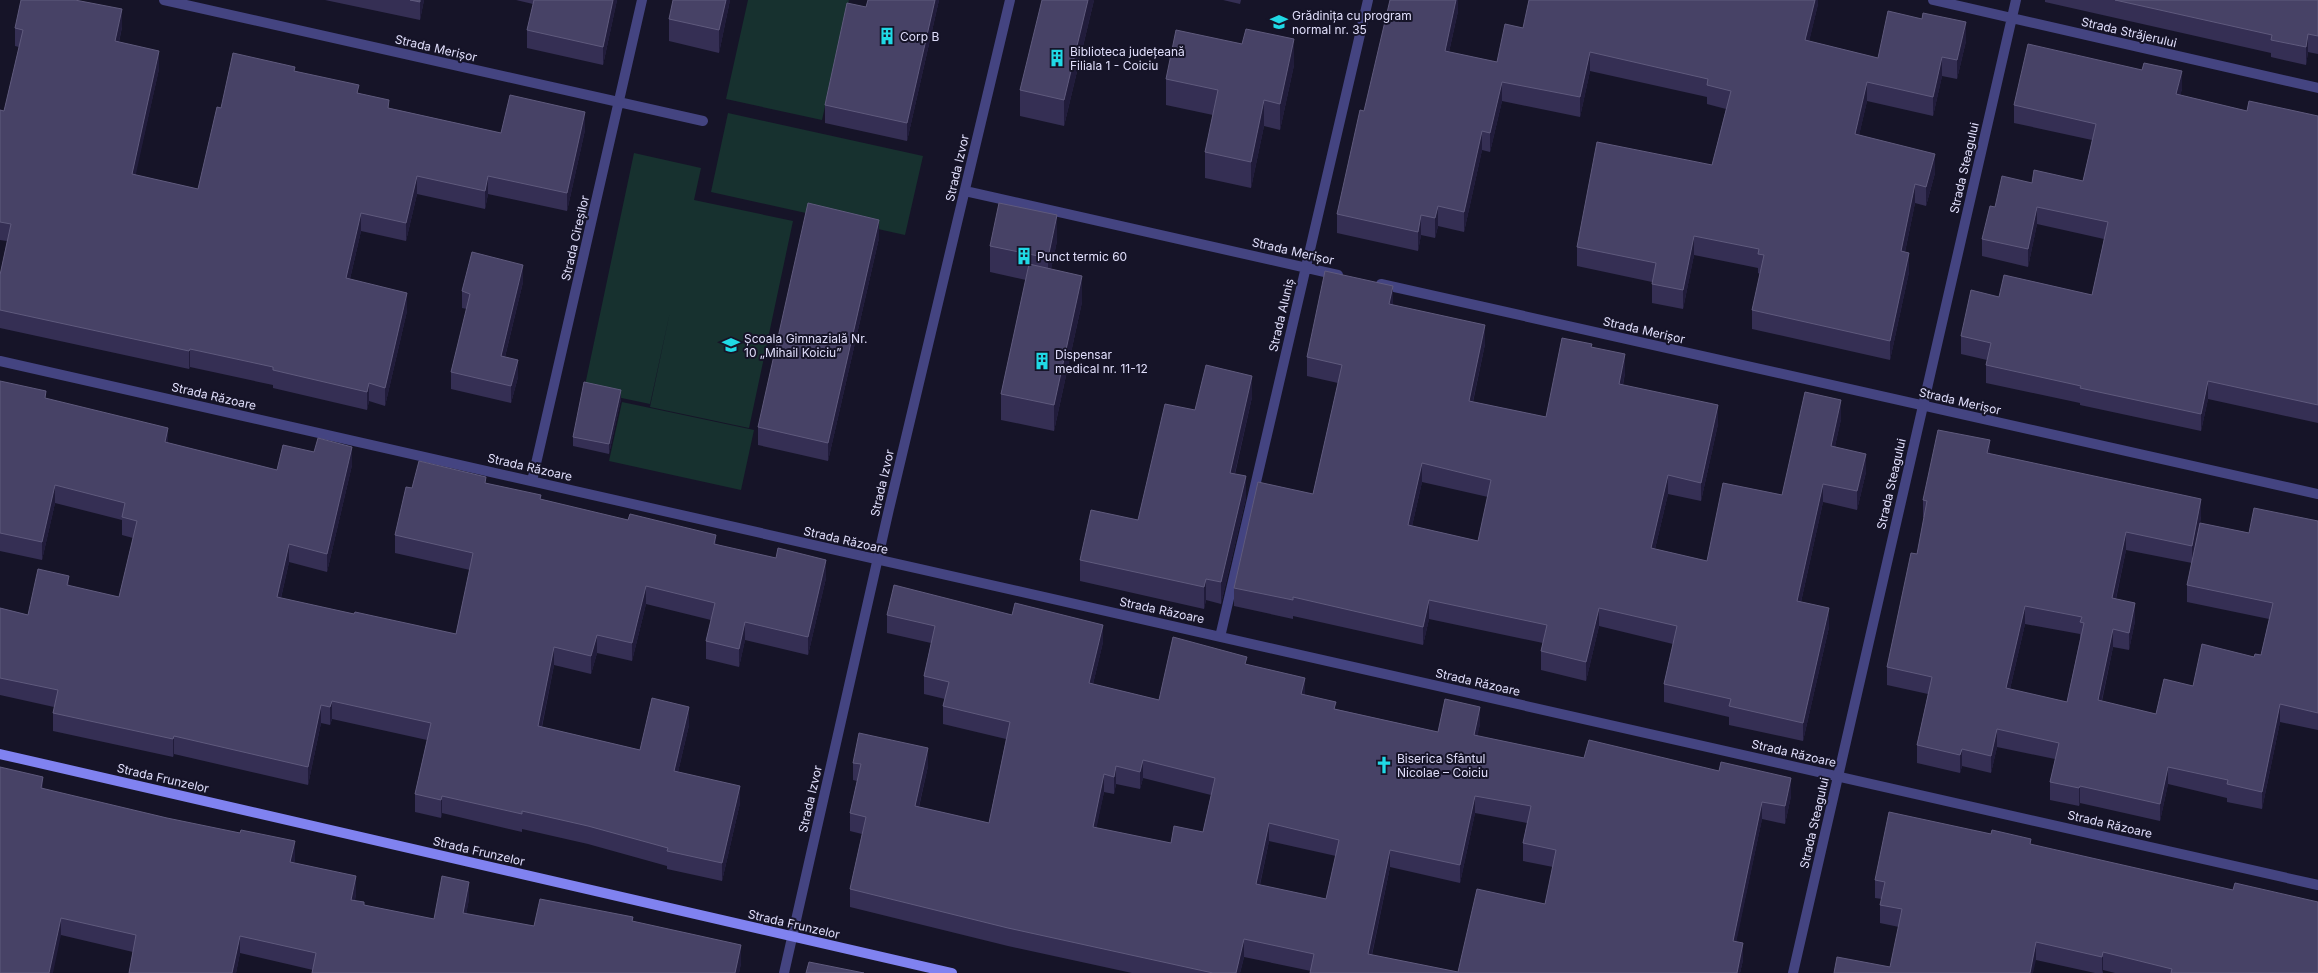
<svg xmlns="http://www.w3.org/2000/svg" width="2318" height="973" font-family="Inter,sans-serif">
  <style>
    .green { fill: #17312f }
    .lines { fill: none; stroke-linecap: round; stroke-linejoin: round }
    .street { stroke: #444481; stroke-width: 10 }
    .secondary { stroke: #8082f0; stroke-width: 10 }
    .wall { fill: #352f54; fill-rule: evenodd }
    .shaded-wall { fill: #211c3b }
    .building { fill: #474266; stroke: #5f5a7d; fill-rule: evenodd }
    .labels { text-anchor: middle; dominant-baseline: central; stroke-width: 4; stroke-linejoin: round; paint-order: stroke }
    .poi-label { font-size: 12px; fill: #e0defb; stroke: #161428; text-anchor: start }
    .street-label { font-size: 12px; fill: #e0defb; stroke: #161428 }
  </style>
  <rect width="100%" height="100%" fill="#161428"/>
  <path class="green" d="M748,0H849L822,120L726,99Z
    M728,113L923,156L905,235L711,192Z
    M634,153L701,168L694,200L793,221L749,428L650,407L670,312L650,404L584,390Z
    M622,402L754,430L741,490L609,461Z"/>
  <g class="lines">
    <path class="street" d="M164,0L703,121
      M1933,0L2318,88
      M965,191L1338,275
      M1381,284L2318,494
      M0,361L2318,885
      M532,481L642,0
      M1220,637L1368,0
      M784,973L889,509L1010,0
      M1793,973L2016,0"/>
    <path class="secondary" d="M0,754L952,973"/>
  </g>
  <path class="wall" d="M325,0H424L420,20Z
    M516,0H617L603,65L527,48V30L533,4Z
    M730,0L719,53L669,41V19Z
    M868,0H939L907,141L825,123V105L866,7Z
    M1094,0L1064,126L1020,116V90Z
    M1223,0H1241L1240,4Z
    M1458,0V11L1449,52L1497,62L1523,28L1818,0V4L1809,41L1878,58L1966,41L1957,79L1942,76L1933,116L1867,101L1859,135L1935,173L1926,206L1915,203L1905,252L1909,272L1890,360L1752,329V310L1760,274L1758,273V268L1694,255L1683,309L1652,303V282L1577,266V247L1712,165L1726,109L1707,104V97L1590,71L1580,117L1502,101L1490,152L1482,150L1464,232L1438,226L1435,238L1421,235L1418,251L1337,233V214L1364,111Z
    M2045,0H2318V54L2308,52L2306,65L2271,57V53L2045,2Z
    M122,27L119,42L159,69L135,175L198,189L221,108L295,71L359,93L389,108L501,133L585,130L567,211L488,194L485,209L417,194L406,241L361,231L350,279L407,311L385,406L369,401L367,410L273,388V385L190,367L189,369L0,328V275L7,241L0,240V110L4,111L19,47L15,46V28Z
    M1294,65L1280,130L1264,126L1251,188L1205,178V152L1213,115L1166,105V79Z
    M2182,89L2180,95L2247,111L2318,116V423L2208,399L2201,431L2080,405V403L1986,383V365L1987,360L1961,354V336L1999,297L2092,295L2104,239L2037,224L2028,267L1982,256V239L1995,207L2032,183L2083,181L2092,140L2014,123V105Z
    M879,238L828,461L758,445V427Z
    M1057,241L1051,269L1082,302L1054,431L1001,420V394L1026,280L990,272V246Z
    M523,282L505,357L518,377L511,403L451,389V372L467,309L462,308V291Z
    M1393,305L1485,344L1473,402L1546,417L1592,347L1625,373L1623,385L1718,424L1701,501L1668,494L1655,549L1707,561L1782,495L1841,419L1835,446L1866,472L1857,510L1823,502L1801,602L1829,627L1803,741L1729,725V717L1664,702V684L1673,644L1599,626L1586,681L1541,670V651L1543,643L1429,619L1423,645L1293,616V619L1234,606V588L1313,494L1338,383L1307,376V357ZM1422,482L1488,497L1478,541L1412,526Z
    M0,381L46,399L168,443L277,470L352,465L327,572L289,562L281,598L354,614L456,634L470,570L395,553V535L412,488L486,483L541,499L716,544L826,578L808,655L745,640L739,667L706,659V641L711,620L646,604L632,661L597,653L591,674L554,665L542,727L640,750L689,725L678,772L740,803L722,881L667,869V866L588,844L522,829V832L442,813L441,818L415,812V794L427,740L332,719L330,725L321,723L308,785L174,754L173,757L53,731V713L54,707L0,695V608L28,615L69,586L119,597L133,538L122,535V520L55,503L42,560L0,551Z
    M1252,397L1235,474L1246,498L1221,604L1206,600L1204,609L1080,581V560L1138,520L1195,410Z
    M621,399L609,454L573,446V437Z
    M1990,454L2201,516L2200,523L2249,533L2318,521V730L2280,722L2262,809L2227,802V798L2168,784L2160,821L2080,803L2079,806L2050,800V782L2055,759L1997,747L1991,773L1962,766L1960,773L1917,763V745L1928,694L1887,685V667L1917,554L1924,517H1923V500ZM2126,550L2192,563L2187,585V602L2269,619L2261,655L2254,657L2193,686L2156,714L2102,701L2113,647L2129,650L2135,621L2116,599ZM2025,624L2080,634V639L2067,702L2010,689Z
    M887,615L1103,642L1093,684L1159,700L1247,664L1305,695L1336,709L1438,732L1480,724L1477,736L1584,758L1791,796L1785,824L1762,819L1736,941L1743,960L1740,973H1310L1311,971L1244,957L1240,973H1132L1008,946L850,907V889L862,834L850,831V813L857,781L853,780V763L928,766L919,807L989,823L1006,739L943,724V706L945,699L924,694V676L931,643L887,633ZM1143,778L1211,795L1203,832L1171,843L1096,828L1104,792L1114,794L1116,784L1140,789ZM1475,813L1527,823L1523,843V861L1553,867L1545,904L1458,972L1372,955L1390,867L1460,883ZM1269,841L1336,856L1326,899L1260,885Z
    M43,789L295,859L294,863L356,894L355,900L364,905L434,919L469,899L466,914L534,926L633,922L741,963L739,973H312L313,970L240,953L236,973H129L133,952L61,935Z
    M2031,844L2318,973H2115L2103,970V973H2095L2036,960L1890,967L1899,927L1880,923V905L1882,899L1875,898V880Z"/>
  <path class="shaded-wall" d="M420,0H424L420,20Z
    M613,0H617L603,65V47Z
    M726,0H730L719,53V30Z
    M935,0H939L907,141V123Z
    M1088,0H1094L1064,126V100Z
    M1456,0H1458V11L1445,70V51Z
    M1815,0H1818V4L1805,59V40Z
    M122,9V27L115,59V41Z
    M1966,22V41L1957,79V60Z
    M2308,34V52L2306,65V47Z
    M1294,39V65L1280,130V104Z
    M159,51V69L132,192V174Z
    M1590,52V71L1580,117V97Z
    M1942,57V76L1933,116V97Z
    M2182,71V89L2176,112V94Z
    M1502,82V101L1490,152V133Z
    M1867,82V101L1855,153V134Z
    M1264,100V126L1251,188V162Z
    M585,112V130L567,211V193Z
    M1482,131V150L1464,232V212Z
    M1935,154V173L1926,206V187Z
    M417,176V194L406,241V223Z
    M488,176V194L485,209V191Z
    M1915,184V203L1901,271V251Z
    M1438,206V226L1435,238V218Z
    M2037,207V224L2028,267V249Z
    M361,213V231L346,296V278Z
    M1057,215V241L1048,284V258Z
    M1421,215V235L1418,251V232Z
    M879,220V238L828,461V443Z
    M1694,236V255L1683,309V290Z
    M1909,253V272L1890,360V341Z
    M523,265V282L501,373V356Z
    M1082,276V302L1054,431V405Z
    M1393,286V305L1389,304Z
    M407,293V311L385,406V388Z
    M1485,325V344L1469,419V401Z
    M190,349V367L189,369V351Z
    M1625,354V373L1619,402V384Z
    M518,360V377L511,403V386Z
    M1252,376V397L1230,494V473Z
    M2208,381V399L2201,431V414Z
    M369,383V401L367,410V392Z
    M621,390V399L609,454V444Z
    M1841,400V419L1831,464V446Z
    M1718,405V424L1701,501V483Z
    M168,428V446L165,442Z
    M1990,440V458L1987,453Z
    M352,447V465L327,572V554Z
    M1866,454V472L1857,510V491Z
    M1422,463V482L1408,544V525Z
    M1668,475V494L1651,566V548Z
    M1246,476V498L1221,604V582Z
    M1823,484V502L1797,620V601Z
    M55,485V503L42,560V542Z
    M2201,499V516L2192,563V546Z
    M2126,532V550L2112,616V598Z
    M716,535V553L714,544Z
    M289,544V562L277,615V597Z
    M826,560V578L808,655V637Z
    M69,576V594L67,585Z
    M1206,579V600L1204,609V587Z
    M646,586V604L632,661V643Z
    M1429,600V619L1423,645V627Z
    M2135,603V621L2129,650V633Z
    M2025,606V624L2006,706V688Z
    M1599,608V626L1586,681V662Z
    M1829,608V627L1803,741V723Z
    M745,622V640L739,667V649Z
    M1103,625V642L1089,701V683Z
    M2113,629V647L2098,717V700Z
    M597,635V653L591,674V656Z
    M554,647V665L538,744V726Z
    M1305,678V695L1301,694Z
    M332,701V719L330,725V707Z
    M2280,704V722L2262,809V792Z
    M321,705V723L308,785V767Z
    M689,707V725L674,789V771Z
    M1480,707V724L1474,753V735Z
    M1997,729V747L1991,773V756Z
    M174,736V754L173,757V739Z
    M928,748V766L915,823V806Z
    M1962,749V766L1960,773V755Z
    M1143,760V778L1140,789V772Z
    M1116,766V784L1114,794V777Z
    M2168,767V784L2160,821V804Z
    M1104,774V792L1093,845V827Z
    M43,777V795L41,788Z
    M1791,778V796L1785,824V806Z
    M740,786V803L722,881V863Z
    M2080,786V803L2079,806V788Z
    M442,796V813L441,818V800Z
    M1475,796V813L1460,883V865Z
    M1762,802V819L1733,958V941Z
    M1269,823V841L1256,902V884Z
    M295,841V859L290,880V862Z
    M1390,850V867L1368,972V954Z
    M356,876V894L351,917V900Z
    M469,882V899L463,931V913Z
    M61,918V935L53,973H49Z
    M240,936V953L236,973H232Z
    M1244,939V957L1240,973H1236Z
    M2036,942V960L2033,973H2030Z
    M1743,943V960L1740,973H1737Z
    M741,945V963L739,973H735Z
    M2103,952V970L2102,973V957Z"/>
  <path class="building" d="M21,0H75L122,9L115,41L159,51L132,174L198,189L217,107L221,108L233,53L295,67L294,71L359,85L357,93L389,100L388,108L501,133L510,95L585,112L567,193L488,176L485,191L417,176L406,223L361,213L346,278L407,293L385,388L369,383L367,392L273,370V367L190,349L189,351L0,310V275L11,224L0,222V110L4,111L23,30L15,28Z
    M410,0H420V2Z
    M534,0H613L603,47L527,30Z
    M673,0H726L719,30L669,19Z
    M868,0H935L907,123L825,105L847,3L866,7Z
    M1042,0H1088L1064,100L1020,90Z
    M1390,0H1456L1445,51L1497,62L1505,24L1523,28L1529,0H1815L1805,40L1878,58L1888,11L1922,19L1923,13L1966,22L1957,60L1942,57L1933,97L1867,82L1855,134L1935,154L1926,187L1915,184L1901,251L1909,253L1890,341L1752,310L1764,255L1758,254L1759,249L1694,236L1683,290L1652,284L1656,263L1577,247L1597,142L1712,165L1731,91L1707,85L1708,79L1590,52L1580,97L1502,82L1490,133L1482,131L1464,212L1438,206L1435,218L1421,215L1418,232L1337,214L1360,110L1364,111Z
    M2115,0H2318V36L2308,34L2306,47L2271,40L2272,35Z
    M1246,29L1294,39L1280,104L1264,100L1251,162L1205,152L1218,90L1166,79L1176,30L1242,44Z
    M2028,44L2142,70L2144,63L2182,71L2176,94L2247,111L2249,101L2318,116V405L2208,381L2201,414L2080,388L2081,386L1986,365L1991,343L1961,336L1971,290L1999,297L2004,275L2092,295L2108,222L2037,207L2028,249L1982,239L1990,206L1995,207L2002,176L2032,183L2034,170L2083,181L2096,124L2014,105Z
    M808,203L879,220L828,443L758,427Z
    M999,203L1057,215L1048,258L990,246Z
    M472,252L523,265L501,356L518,360L511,386L451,372L470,294L462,291Z
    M1029,264L1082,276L1054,405L1001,394Z
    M1325,271L1393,286L1389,304L1485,325L1469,401L1546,417L1562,338L1592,344L1591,347L1625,354L1619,384L1718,405L1701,483L1668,475L1651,548L1707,561L1723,483L1782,495L1805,392L1841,400L1831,446L1866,454L1857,491L1823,484L1797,601L1829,608L1803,723L1729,706L1731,699L1664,684L1677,626L1599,608L1586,662L1541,651L1547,625L1429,600L1423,627L1293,597V600L1234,588L1258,482L1313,494L1342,365L1307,357ZM1422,463L1491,480L1478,541L1408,525Z
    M1206,365L1252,376L1230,473L1246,476L1221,582L1206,579L1204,587L1080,560L1091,510L1138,520L1165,404L1195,410Z
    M0,381L46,391L45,398L168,428L165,442L277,470L283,445L314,452L318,438L352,447L327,554L289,544L277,597L354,614L355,612L456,634L473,553L395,535L406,487L412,488L419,461L486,477L485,483L541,495L540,499L628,520L630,514L716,535L714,544L776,558L778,548L826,560L808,637L745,622L739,649L706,641L715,603L646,586L632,643L597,635L591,656L554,647L538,726L640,750L652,698L689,707L674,771L740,786L722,863L667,851L668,848L588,826L522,811V814L442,796L441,800L415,794L431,723L332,701L330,707L321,705L308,767L174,736L173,739L53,713L58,690L0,678V608L28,615L38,569L69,576L67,585L119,597L137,521L122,517L125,503L55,485L42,542L0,533Z
    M584,382L621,390L609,444L573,437Z
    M1938,430L1990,440L1987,453L2201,499L2192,546L2126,532L2112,598L2135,603L2129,633L2113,629L2098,700L2156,714L2164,679L2193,686L2202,644L2254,657L2255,654L2261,655L2273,603L2187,585L2200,523L2249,533L2254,508L2318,521V713L2280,704L2262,792L2227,784L2228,780L2168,767L2160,804L2080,786L2079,788L2050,782L2059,743L1997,729L1991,756L1962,749L1960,755L1917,745L1932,677L1887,667L1911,553L1917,554L1927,501L1923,500ZM2025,606L2082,617L2080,622L2084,623L2067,702L2006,688Z
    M894,585L1012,615L1015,603L1103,625L1089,683L1159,700L1173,637L1247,657L1245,664L1305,678L1301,694L1336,702L1334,709L1438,732L1445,699L1480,707L1474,735L1584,758L1589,740L1719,771L1721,762L1791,778L1785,806L1762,802L1733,941L1743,943L1737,973H1310L1314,954L1244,939L1236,973H1213L1008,928L850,889L866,817L850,813L861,764L853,763L859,733L928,748L915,806L989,823L1010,722L943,706L949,682L924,676L935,626L887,615ZM1143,760L1215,778L1203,832L1174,826L1171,843L1093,827L1104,774L1114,777L1116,766L1140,772ZM1475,796L1531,806L1523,843L1556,850L1545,904L1477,889L1458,972L1368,954L1390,850L1460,865ZM1269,823L1339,840L1326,899L1256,884Z
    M0,767L43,777L41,788L167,818L240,833L241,830L295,841L290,862L356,876L351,900L364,902V905L434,919L442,876L469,882L463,913L534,926L540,899L633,917L632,921L741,945L735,973H312L316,953L240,936L232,973H129L136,935L61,918L49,973H0Z
    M1889,812L1991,834L1992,830L2031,839L2030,844L2233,890L2235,883L2318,902V973H2171L2172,969L2103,952L2102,957L2036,942L2030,973H1834L1837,957L1890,967L1902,909L1880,905L1885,882L1875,880Z
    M809,962L864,973H806Z"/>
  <defs>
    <g id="school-bare" transform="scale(1.38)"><path d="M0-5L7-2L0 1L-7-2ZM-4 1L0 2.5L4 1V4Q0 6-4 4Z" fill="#20d9e5" stroke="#161428" stroke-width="2.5" paint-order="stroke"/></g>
    <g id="building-bare" transform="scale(1.38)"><path d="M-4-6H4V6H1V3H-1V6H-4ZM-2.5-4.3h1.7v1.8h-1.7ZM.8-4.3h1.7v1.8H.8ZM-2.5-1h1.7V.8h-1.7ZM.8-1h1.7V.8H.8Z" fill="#20d9e5" stroke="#161428" stroke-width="2.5" paint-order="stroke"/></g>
    <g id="church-bare" transform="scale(1.38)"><path d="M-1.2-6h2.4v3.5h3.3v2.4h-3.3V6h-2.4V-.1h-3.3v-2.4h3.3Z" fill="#20d9e5" stroke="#161428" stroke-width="2.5" paint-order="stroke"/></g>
  </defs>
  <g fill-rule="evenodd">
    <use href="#school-bare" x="1279" y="22"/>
    <use href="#building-bare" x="887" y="36"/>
    <use href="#building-bare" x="1057" y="58"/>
    <use href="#building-bare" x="1024" y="256"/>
    <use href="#school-bare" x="731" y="345"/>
    <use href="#building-bare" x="1042" y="361"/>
    <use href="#church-bare" x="1384" y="765"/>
  </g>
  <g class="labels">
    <g class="poi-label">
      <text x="1292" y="15">Grădinița cu program<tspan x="1292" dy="14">normal nr. 35</tspan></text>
      <text x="900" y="36">Corp B</text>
      <text x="1070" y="51">Biblioteca județeană<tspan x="1070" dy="14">Filiala 1 - Coiciu</tspan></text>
      <text x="1037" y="256">Punct termic 60</text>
      <text x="744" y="338">Școala Gimnazială Nr.<tspan x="744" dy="14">10 „Mihail Koiciu”</tspan></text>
      <text x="1055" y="354">Dispensar<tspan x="1055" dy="14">medical nr. 11-12</tspan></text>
      <text x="1397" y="758">Biserica Sfântul<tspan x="1397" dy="14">Nicolae – Coiciu</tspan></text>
    </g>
    <g class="street-label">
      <text transform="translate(2129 32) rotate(13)">Strada Străjerului</text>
      <text transform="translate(436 48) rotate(13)">Strada Merișor</text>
      <text transform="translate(957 168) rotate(-77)">Strada Izvor</text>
      <text transform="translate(1964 168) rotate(-77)">Strada Steagului</text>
      <text transform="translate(575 238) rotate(-77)">Strada Cireșilor</text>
      <text transform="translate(1293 251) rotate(13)">Strada Merișor</text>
      <text transform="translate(1281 315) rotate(-77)">Strada Aluniș</text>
      <text transform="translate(1644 330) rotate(13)">Strada Merișor</text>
      <text transform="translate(214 396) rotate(13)">Strada Răzoare</text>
      <text transform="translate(1960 401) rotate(13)">Strada Merișor</text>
      <text transform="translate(530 467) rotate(13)">Strada Răzoare</text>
      <text transform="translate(882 483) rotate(-77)">Strada Izvor</text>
      <text transform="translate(1891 484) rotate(-77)">Strada Steagului</text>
      <text transform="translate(846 540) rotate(13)">Strada Răzoare</text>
      <text transform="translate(1162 610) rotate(12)">Strada Răzoare</text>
      <text transform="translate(1478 682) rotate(13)">Strada Răzoare</text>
      <text transform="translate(1794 753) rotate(13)">Strada Răzoare</text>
      <text transform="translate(163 778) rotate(13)">Strada Frunzelor</text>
      <text transform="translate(810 799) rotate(-77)">Strada Izvor</text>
      <text transform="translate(1814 823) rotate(-77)">Strada Steagului</text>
      <text transform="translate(2110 824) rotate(13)">Strada Răzoare</text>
      <text transform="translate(479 851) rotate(13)">Strada Frunzelor</text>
      <text transform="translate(794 924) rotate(13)">Strada Frunzelor</text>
    </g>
  </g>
</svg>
